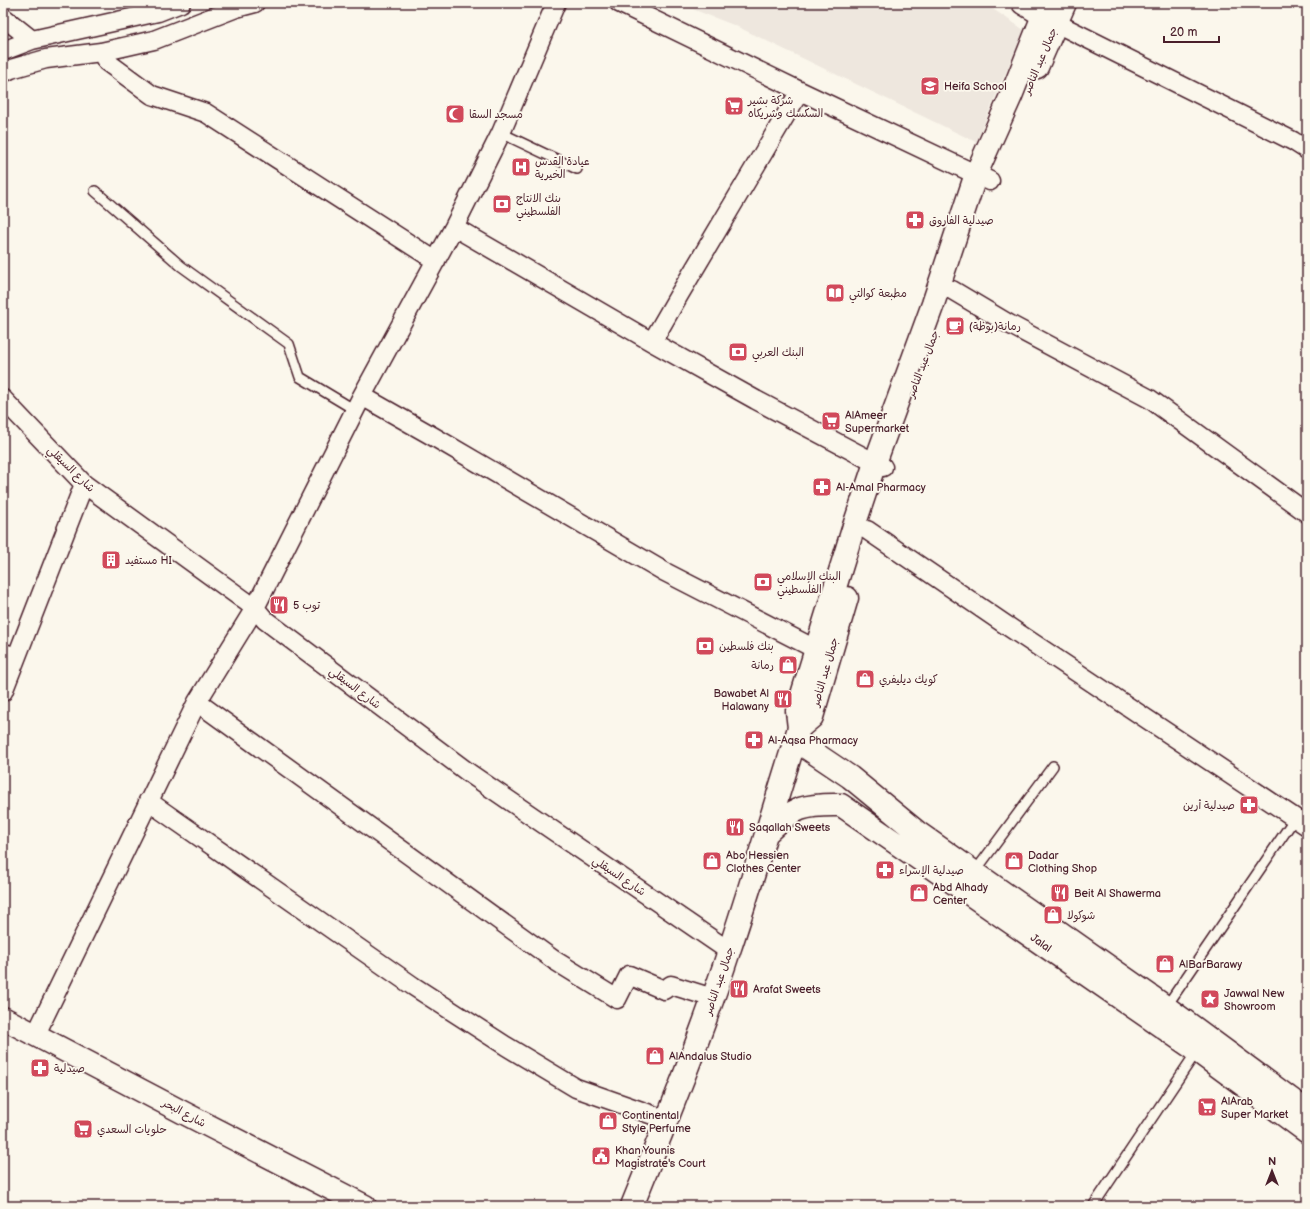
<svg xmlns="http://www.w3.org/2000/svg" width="1310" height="1209" font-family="'Balsamiq Sans','Playpen Sans Arabic',sans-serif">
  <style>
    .built { fill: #eee7de }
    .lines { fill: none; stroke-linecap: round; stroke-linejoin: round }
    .service-casing { stroke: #4a1f2b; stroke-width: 12 }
    .minor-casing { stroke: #4a1f2b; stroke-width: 21 }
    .tertiary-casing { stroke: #4a1f2b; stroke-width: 25 }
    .secondary-casing { stroke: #4a1f2b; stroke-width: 25 }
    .service { stroke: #fbf7ec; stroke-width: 9 }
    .minor { stroke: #fbf7ec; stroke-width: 18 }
    .tertiary { stroke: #fbf7ec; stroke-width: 22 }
    .secondary { stroke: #fbf7ec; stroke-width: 22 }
    .labels { text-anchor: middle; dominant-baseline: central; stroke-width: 3.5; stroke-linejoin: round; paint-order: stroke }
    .street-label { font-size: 11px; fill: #4a1f2b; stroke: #fbf7ec }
    .poi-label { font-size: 11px; fill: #4a1f2b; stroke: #fbf7ec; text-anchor: start }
  </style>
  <rect width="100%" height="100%" fill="#fbf7ec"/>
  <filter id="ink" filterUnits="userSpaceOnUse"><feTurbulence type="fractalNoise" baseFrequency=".025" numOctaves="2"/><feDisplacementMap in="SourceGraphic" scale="8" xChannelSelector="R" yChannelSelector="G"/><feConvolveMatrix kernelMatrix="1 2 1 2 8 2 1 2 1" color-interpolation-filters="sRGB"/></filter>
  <g filter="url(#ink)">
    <path class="built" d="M677,3H984L1024,30L976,142L736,26Z"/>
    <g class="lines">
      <g class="service-casing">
        <path id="service" d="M501,133L577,169
          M95,191L181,266L289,344L300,377L355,410
          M3,648L19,653
          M974,873L1053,766
          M1166,1007L1295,818
          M1093,1206L1197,1051"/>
      </g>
      <g class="minor-casing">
        <path id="minor" d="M619,3L800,91L990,181
          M3,17L32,40
          M1056,23L1293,141L1307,150
          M3,51L32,40L158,12L181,3
          M101,52L107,62L152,95L206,113L436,261
          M3,73L11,69L46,59L101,52L154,40L236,8L255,3
          M454,227L652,342L756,400L883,467
          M952,290L1009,324L1150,399L1307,513
          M652,342L679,295L800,91
          M362,396L429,434L665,572L827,655
          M3,399L84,484L255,608L265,620L469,773L729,951
          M867,530L1003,623L1307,826
          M3,692L84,484
          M197,702L554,960L617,999L629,975L664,990L671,985L713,998
          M148,801L413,986L506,1046L576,1088L667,1120
          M36,1034L197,702L255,608L362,396L454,227L501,133L556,3"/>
      </g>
      <g class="tertiary-casing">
        <path id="tertiary" d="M1023,3L1056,23"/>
      </g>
      <g class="secondary-casing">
        <path id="secondary" d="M1037,67L1065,3
          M799,728L812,717L847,598
          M795,740L850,777L917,832L1166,1007L1307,1111
          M767,833C793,807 805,804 841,805L1197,1051L1307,1132
          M3,1018L184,1113L365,1206
          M632,1206C666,1122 701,1037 729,951C754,877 775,802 799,728L797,711L853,529L875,463L933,304L976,174L1011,96L1048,3"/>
      </g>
      <use href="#service" class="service"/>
      <use href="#minor" class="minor"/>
      <use href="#tertiary" class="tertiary"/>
      <use href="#secondary" class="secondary"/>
    </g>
  </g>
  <defs>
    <g id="school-square" transform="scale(1)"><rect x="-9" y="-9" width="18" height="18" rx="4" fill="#d1495b" stroke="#fbf7ec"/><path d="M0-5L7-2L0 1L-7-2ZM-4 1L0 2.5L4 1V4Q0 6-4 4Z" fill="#fff"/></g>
    <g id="supermarket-square" transform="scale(1)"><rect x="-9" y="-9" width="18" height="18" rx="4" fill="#d1495b" stroke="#fbf7ec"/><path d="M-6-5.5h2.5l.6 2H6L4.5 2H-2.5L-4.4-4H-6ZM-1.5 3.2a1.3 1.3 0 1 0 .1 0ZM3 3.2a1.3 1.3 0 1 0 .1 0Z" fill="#fff"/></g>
    <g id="mosque-square" transform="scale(1)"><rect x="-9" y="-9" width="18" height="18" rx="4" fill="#d1495b" stroke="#fbf7ec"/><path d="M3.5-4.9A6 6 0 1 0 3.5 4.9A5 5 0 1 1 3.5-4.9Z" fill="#fff"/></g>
    <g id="hospital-square" transform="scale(1)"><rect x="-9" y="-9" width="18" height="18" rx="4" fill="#d1495b" stroke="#fbf7ec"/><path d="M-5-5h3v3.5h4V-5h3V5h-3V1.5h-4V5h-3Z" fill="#fff"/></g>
    <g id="bank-square" transform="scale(1)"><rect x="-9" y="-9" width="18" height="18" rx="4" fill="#d1495b" stroke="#fbf7ec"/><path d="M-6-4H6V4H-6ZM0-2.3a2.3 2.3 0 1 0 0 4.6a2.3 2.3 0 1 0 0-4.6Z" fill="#fff"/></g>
    <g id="pharmacy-square" transform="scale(1)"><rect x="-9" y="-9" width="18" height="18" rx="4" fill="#d1495b" stroke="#fbf7ec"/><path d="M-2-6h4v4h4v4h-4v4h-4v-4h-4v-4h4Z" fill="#fff"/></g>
    <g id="library-square" transform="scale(1)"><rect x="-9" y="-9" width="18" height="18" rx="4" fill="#d1495b" stroke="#fbf7ec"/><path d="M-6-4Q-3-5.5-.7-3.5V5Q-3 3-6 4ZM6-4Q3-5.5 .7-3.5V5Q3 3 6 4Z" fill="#fff"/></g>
    <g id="cafe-square" transform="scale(1)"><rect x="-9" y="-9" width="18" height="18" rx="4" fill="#d1495b" stroke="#fbf7ec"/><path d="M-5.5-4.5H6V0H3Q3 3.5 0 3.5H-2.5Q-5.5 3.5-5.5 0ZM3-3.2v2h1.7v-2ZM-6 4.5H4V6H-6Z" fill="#fff"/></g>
    <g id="building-square" transform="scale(1)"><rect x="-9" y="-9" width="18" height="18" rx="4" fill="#d1495b" stroke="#fbf7ec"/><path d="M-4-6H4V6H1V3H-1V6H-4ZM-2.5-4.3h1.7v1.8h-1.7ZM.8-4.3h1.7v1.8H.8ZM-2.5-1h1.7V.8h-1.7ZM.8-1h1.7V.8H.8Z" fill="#fff"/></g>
    <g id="restaurant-square" transform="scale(1)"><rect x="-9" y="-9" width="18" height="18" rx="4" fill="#d1495b" stroke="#fbf7ec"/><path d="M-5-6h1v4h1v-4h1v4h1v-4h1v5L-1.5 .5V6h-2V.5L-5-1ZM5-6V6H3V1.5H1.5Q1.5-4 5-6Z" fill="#fff"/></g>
    <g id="shop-square" transform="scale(1)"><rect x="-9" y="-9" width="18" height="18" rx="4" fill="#d1495b" stroke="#fbf7ec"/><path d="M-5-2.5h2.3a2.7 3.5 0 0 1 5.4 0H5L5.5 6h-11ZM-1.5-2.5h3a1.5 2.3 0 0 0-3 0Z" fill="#fff"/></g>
    <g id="sight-square" transform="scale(1)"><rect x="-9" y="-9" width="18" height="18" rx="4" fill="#d1495b" stroke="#fbf7ec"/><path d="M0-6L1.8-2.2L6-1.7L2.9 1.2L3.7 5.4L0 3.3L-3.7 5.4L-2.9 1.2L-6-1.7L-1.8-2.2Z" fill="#fff"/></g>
    <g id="civic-square" transform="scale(1)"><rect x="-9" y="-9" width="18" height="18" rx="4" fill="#d1495b" stroke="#fbf7ec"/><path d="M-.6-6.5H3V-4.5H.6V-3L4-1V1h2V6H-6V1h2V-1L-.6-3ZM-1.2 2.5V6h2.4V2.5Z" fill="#fff"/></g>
  </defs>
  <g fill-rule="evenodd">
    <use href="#school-square" x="930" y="86"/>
    <use href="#supermarket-square" x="734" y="106"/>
    <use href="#mosque-square" x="455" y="114"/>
    <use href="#hospital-square" x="521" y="167"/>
    <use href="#bank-square" x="502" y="204"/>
    <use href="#pharmacy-square" x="915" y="220"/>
    <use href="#library-square" x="835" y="293"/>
    <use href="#cafe-square" x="955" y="326"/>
    <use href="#bank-square" x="738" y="352"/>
    <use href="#supermarket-square" x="831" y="421"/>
    <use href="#pharmacy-square" x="822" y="487"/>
    <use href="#building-square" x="111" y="560"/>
    <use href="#bank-square" x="763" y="582"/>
    <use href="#restaurant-square" x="279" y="605"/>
    <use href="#bank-square" x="705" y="646"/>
    <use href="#shop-square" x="788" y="665"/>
    <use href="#shop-square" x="865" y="679"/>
    <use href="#restaurant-square" x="783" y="699"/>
    <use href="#pharmacy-square" x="754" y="740"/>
    <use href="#pharmacy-square" x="1249" y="805"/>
    <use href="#restaurant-square" x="735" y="827"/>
    <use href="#shop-square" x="712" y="861"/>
    <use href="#shop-square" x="1014" y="861"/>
    <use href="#pharmacy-square" x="885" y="870"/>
    <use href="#shop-square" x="919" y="893"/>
    <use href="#restaurant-square" x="1060" y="893"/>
    <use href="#shop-square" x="1053" y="915"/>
    <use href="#shop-square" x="1165" y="964"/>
    <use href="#restaurant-square" x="739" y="989"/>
    <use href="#sight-square" x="1210" y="999"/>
    <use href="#shop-square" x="655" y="1056"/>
    <use href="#pharmacy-square" x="40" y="1068"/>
    <use href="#supermarket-square" x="1207" y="1107"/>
    <use href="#shop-square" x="608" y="1121"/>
    <use href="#supermarket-square" x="83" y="1129"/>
    <use href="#civic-square" x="601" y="1156"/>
  </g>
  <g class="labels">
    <g class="street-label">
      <text transform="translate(1040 61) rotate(-67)">جمال عبد الناصر</text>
      <text transform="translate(923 364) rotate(-69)">جمال عبد الناصر</text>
      <text transform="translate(71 469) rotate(44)">شارع السيقلي</text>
      <text transform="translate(825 672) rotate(-74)">جمال عبد الناصر</text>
      <text transform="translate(355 688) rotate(37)">شارع السيقلي</text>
      <text transform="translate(619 876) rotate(34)">شارع السيقلي</text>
      <text transform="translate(1041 943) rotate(35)">Jalal</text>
      <text transform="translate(719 981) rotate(-71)">جمال عبد الناصر</text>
      <text transform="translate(184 1113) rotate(28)">شارع البحر</text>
    </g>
    <g class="poi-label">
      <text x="944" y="86">Heifa School</text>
      <text x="748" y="100">شركة بشير<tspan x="748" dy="13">السكسك وشريكاه</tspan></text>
      <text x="469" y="114">مسجد السقا</text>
      <text x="535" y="161">عيادة القدس<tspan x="535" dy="13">الخيرية</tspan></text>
      <text x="516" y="198">بنك الانتاج<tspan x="516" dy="13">الفلسطيني</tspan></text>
      <text x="929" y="220">صيدلية الفاروق</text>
      <text x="849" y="293">مطبعة كوالتي</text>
      <text x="969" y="326">رمانة(بوظة)</text>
      <text x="752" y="352">البنك العربي</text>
      <text x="845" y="415">AlAmeer<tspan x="845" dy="13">Supermarket</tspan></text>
      <text x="836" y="487">Al-Amal Pharmacy</text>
      <text x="125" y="560">مستفيد HI</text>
      <text x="777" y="576">البنك الإسلامي<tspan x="777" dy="13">الفلسطيني</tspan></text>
      <text x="293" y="605">توب 5</text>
      <text x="719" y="646">بنك فلسطين</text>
      <text x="774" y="665" text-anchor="end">رمانة</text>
      <text x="879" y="679">كويك ديليفري</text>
      <text x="769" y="693" text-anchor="end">Bawabet Al<tspan x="769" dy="13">Halawany</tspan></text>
      <text x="768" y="740">Al-Aqsa Pharmacy</text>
      <text x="1235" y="805" text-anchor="end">صيدلية أرين</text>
      <text x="749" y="827">Saqallah Sweets</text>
      <text x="726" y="855">Abo Hessien<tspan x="726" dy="13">Clothes Center</tspan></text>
      <text x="1028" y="855">Dadar<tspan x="1028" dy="13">Clothing Shop</tspan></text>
      <text x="899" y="870">صيدلية الإسراء</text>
      <text x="933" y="887">Abd Alhady<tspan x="933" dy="13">Center</tspan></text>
      <text x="1074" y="893">Beit Al Shawerma</text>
      <text x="1067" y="915">شوكولا</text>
      <text x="1179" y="964">AlBarBarawy</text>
      <text x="753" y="989">Arafat Sweets</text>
      <text x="1224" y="993">Jawwal New<tspan x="1224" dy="13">Showroom</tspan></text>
      <text x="669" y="1056">AlAndalus Studio</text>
      <text x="54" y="1068">صيدلية</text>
      <text x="1221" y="1101">AlArab<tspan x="1221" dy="13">Super Market</tspan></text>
      <text x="622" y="1115">Continental<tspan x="622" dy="13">Style Perfume</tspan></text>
      <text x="97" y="1129">حلويات السعدي</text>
      <text x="615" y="1150">Khan Younis<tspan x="615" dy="13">Magistrate's Court</tspan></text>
    </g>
  </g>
  <rect width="1310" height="1209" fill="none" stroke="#fbf7ec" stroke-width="16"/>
  <rect x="8" y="8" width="1294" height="1193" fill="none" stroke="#4a1f2b" stroke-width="1.5" filter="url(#ink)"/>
  <g transform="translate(1272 1171)" stroke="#fbf7ec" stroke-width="3" paint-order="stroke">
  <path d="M0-3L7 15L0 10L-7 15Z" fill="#4a1f2b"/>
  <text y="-6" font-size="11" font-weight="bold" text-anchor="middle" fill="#4a1f2b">N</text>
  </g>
  <path d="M1164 36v6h55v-6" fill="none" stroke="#4a1f2b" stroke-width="2"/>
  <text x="1170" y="36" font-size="12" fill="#4a1f2b" stroke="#fbf7ec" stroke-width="3" paint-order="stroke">20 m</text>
</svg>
